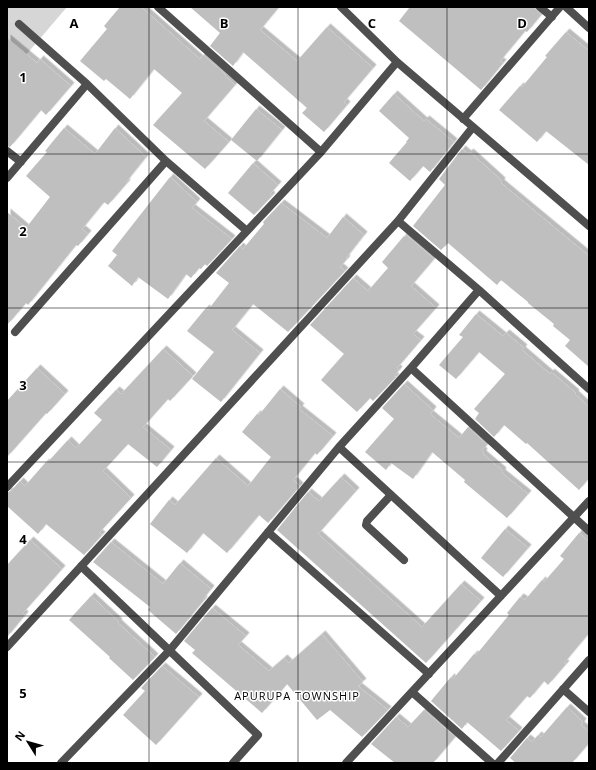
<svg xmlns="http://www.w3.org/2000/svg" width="596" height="770" font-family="'Open Sans',sans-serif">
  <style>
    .green { fill: #d6d6d6 }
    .building { fill: #bfbfbf; filter: url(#shadow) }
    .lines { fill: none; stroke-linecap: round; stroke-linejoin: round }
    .service { stroke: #4f4f4f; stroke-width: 8 }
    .minor { stroke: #4f4f4f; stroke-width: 8 }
    .grid { fill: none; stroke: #000; stroke-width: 1; stroke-opacity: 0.55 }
    .labels { text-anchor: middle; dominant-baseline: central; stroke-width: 3; stroke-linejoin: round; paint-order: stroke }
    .neighbourhood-label { font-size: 11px; letter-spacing: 1px; fill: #000; stroke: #fff }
    .grid-label { font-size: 13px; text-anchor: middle; font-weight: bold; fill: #000; stroke: #fff; stroke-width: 3; stroke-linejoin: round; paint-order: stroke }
  </style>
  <defs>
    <filter id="shadow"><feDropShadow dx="3.5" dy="-3.5" stdDeviation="0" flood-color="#0004"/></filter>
  </defs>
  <rect width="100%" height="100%" fill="#fff"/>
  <path class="green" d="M7,7H67L7,77Z"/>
  <path class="building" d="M120,7H141L200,59L203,55L226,75L225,76L235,85L204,121L229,142L205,169L153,125L182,93L154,69L130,99L106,79L104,81L80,61L107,29L104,26Z
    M190,7H279L260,30L297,61L327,27L373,68L344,102L347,105L324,132L302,113L307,108L243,52L233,66L210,46L220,33Z
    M410,7H534L541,15L527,32L525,31L500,61L503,63L481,90L399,21Z
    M566,32L589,51V165L546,131L537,142L499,110L520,86L522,87L547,57L545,56Z
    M7,38L37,63L40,59L71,86L46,115L41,110L10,147L7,146Z
    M394,94L424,121L426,119L454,142L430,172L423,166L410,181L389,163L407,142H406L409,138L379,111Z
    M256,109L282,130L257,161L231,140Z
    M64,128L95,154L115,128L146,157L126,182L127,183L108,205L104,202L82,229L88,234L78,246L76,245L28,305L26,303L7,325V212L26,228L50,197L26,176L47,152L45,151Z
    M462,149L468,154L470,152L502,181L501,183L589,256V367L565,346L570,340L553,326L554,324L528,303V302L501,280L497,285L448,243L441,250L413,226L445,185L439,179Z
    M253,163L278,185L270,194L272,196L254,215L228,193Z
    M170,177L197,202L192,208L232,239L207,266L205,264L201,269L199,268L191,278L186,274L168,299L138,277L132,286L108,266L117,255L112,251Z
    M281,203L327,238L343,217L364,235L346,258L347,259L340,267L345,271L288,332L253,304L232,330L260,353L221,402L192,379L214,352L187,331L206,308L208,310L229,283L216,273L240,246L243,249L264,224L263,222Z
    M406,235L434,259L411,286L436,308L413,334L421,340L397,368L399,370L394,376L396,377L373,401L370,398L357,412L321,380L344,354L310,325L353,278L368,291L388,268L382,262L404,236L405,237Z
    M476,314L503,336L506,333L524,348L522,350L550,374L551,372L576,393L575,394L589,407V478L579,490L527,443L526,444L504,425L494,437L475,419L479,413L474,409L505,374L479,352L456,379L439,365L463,337L459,335Z
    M163,349L193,376L170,401L168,399L143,427L171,450L157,467L128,444L103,471L131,498L99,533L102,535L84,555L46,524L38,534L7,506V492L11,491L20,481L25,486L46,462L47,463L68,440L76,448L102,420L94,413L116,390L121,394Z
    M37,368L65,394L47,414L46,413L7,457V401Z
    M404,384L433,410L430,414L459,438L468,427L487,445L482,450L484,452L483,454L503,471L502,473L528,494L507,518L464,482L465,480L432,452L413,479L391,463L386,470L365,452L394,419L382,408Z
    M280,389L301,407L299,409L333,436L317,455L315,453L293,480L300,486L268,523L259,515L227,553L203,533L187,553L150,524L169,500L175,505L216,458L248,486L271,457L242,432L257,414L259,415Z
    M341,477L356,491L318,534L422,627L461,584L481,601L426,663L277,530L308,492L319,501Z
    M505,529L528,548L503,577L481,558Z
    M579,533L589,542V633L564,663L566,664L548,685L544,681L530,698L527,696L506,720L519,731L501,751L467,722L462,729L431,701L451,677L453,679L474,654L476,655L509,615L507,613L520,597L525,600L542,580L544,582L564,559L560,556Z
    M30,540L62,569L23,613L25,615L7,637V565Z
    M111,542L163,584L180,563L211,589L203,599L204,600L176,634L148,610L150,607L93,562Z
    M91,596L119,622L118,623L155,657L133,680L109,658L110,657L69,620Z
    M212,608L246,636L238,645L269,671L284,658L289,663L322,634L363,682L358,686L388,710L362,737L330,710L317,720L287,684L262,713L192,653L195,650L184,641Z
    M162,666L199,697L156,745L123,715L145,691L141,688Z
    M567,707L583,722L581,725L589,732V743L572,763H516L510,758L527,738L532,742L538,735L541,737Z
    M424,710L455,737L433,763H395L371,744L396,717L408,727Z"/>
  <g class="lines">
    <path class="service" d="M391,495L367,521L366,525L404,560"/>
    <path class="minor" d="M158,7L321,152
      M341,7L397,62L589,226
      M540,7L552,17
      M566,7L589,28
      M19,24L87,84L166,161L247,231
      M463,119L560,7
      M7,151L21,162
      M7,178L87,84
      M398,221L479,290L589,389
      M15,332L166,161
      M411,368L589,531
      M339,447L501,596
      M7,487L321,152L397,62
      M268,532L429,674
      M81,566L258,735L233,763
      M7,647L398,221L473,127
      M563,689L589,712
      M412,692L492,763
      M61,763L169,651L339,447L411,368L479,290
      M346,763L589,501
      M498,763L589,660"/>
  </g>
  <path class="grid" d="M149,7V763M298,7V763M447,7V763M7,154H589M7,308H589M7,462H589M7,616H589"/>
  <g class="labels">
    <g class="neighbourhood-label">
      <text x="297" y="695">APURUPA TOWNSHIP</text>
    </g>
  </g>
  <g class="grid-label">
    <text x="74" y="28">A</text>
    <text x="224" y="28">B</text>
    <text x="372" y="28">C</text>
    <text x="522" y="28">D</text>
    <text x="23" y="82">1</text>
    <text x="23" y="236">2</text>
    <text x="23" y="390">3</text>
    <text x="23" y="544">4</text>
    <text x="23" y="698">5</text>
  </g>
  <rect width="596" height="770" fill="none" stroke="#000000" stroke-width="16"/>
  <g transform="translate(28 742) rotate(307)" stroke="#ffffff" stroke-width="3" paint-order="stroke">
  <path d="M0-3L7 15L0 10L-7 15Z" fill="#000000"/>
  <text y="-6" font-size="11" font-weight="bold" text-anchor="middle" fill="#000000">N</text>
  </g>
</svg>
